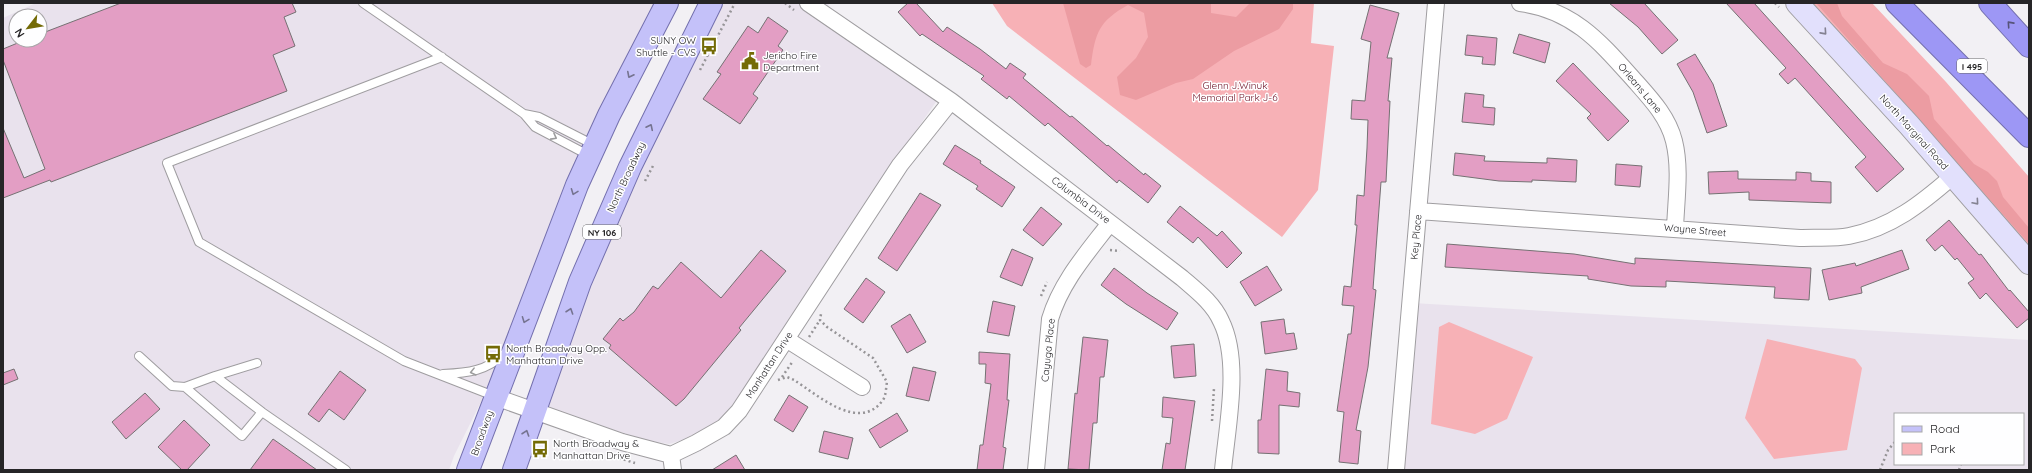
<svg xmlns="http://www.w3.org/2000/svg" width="2032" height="473" font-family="Quicksand,sans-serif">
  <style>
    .built { fill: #e9e2ed; fill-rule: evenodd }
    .green { fill: #f7b1b6 }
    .forest { fill: #ec9ca2 }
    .building { fill: #e39ec4; stroke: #757173 }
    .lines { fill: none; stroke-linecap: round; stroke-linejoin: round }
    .lane-casing { stroke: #9f9da0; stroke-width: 10 }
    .street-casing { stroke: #9f9da0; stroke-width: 18 }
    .secondary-casing { stroke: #9f9da0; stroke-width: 24 }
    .primary-casing { stroke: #736fad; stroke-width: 24 }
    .highway-casing { stroke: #736fad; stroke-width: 24 }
    .path { stroke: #969497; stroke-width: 2.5; stroke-dasharray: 2 3; stroke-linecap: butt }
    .lane { stroke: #fff; stroke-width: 8 }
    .street { stroke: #fff; stroke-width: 16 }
    .secondary { stroke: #e2e0fc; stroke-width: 22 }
    .primary { stroke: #c4c1f9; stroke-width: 22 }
    .highway { stroke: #9d97f5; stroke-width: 22 }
    .oneway { stroke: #565379 }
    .oneway2 { stroke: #848292 }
    .oneway3 { stroke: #757390 }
    .oneway4 { stroke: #9d9d9e }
    .labels { text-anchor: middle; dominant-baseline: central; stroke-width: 3; stroke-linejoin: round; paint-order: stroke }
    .shield { fill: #fefeff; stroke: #676668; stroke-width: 1 }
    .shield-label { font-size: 9px; font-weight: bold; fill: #262527 }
    .poi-label { font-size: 10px; fill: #262527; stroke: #fefeff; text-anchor: start }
    .park-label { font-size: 10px; fill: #701327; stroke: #fefeff }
    .street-label { font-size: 10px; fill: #262527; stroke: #fefeff }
  </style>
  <rect width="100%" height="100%" fill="#f2f0f4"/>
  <path class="built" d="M36,3H667L535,294L454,456L449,470H3V18ZM16,16H40V40H16Z
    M722,3H830L821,17L938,99L871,195L739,402L720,421L690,438L669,444L645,440L547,408L579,313L611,229L676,92Z
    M1413,303L2029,340V470H1399ZM1895,414H2023V464H1895Z"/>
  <path class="green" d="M992,3H1314L1311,43L1334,46L1318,190L1282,237L1007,26Z
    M1810,3H1872L1946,82L2029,177V249Z
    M1449,322L1533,357L1507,419L1475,434L1431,424L1439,327Z
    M1767,339L1855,359L1862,368L1847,450L1774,459L1745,418Z"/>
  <path class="forest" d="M1063,3H1211V13L1236,17L1250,3H1293V9L1279,29L1234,51L1193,79L1176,83L1136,100L1120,95L1117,77L1136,58L1148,37L1144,13L1128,5C1099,21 1095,33 1091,65L1086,68L1080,64Z
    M1816,3H1837L1842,16L1883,63L1907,74L1929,96L1934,119L1974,164L1988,172L1997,181L2003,197L2029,228V244Z"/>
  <path class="building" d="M121,3H292L296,12L284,17L295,46L273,55L287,91L51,182L50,180L3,198V128L24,178L45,169L3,60V49L25,40H40V34Z
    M908,3H916L943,32L947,27L980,49L1006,69L1010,63L1026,74L1023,78L1070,117L1072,116L1107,146L1108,145L1144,175L1145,173L1161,186L1148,203L1119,180L1117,183L1048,123L1045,126L1009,96L1007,99L981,79L984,76L922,34L920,36L898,12Z
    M1609,3H1644L1678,40L1662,54L1638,27Z
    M1726,3H1754L1904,169L1877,192L1855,167L1866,157L1795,78L1788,84L1779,74L1786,68Z
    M1370,5L1399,13L1387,58H1392L1388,101H1390L1386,182H1381L1373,289L1376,290L1368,367L1356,430L1361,431L1358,464L1339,462L1344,412L1337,411L1348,334H1351L1354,306L1342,305L1344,286L1351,287L1357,225H1355L1357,195L1364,196L1367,148L1368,120L1351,119L1352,100L1365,101L1371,42L1361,39Z
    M768,17L788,31L778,46L783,50L753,94L758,98L740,124L703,99L721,74L717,72L748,26L758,33Z
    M1519,34L1550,43L1545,63L1513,53Z
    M1467,35L1497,38L1495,65L1482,64L1483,57L1465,55Z
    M1695,54L1713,84L1727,126L1707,133L1693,92L1677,64Z
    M1573,63L1629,121L1608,141L1587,118L1591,114L1556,81Z
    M1465,93L1484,95L1483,107L1495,108L1494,125L1462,122Z
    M955,145L981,161L980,163L1015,187L1002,207L976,189L978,186L943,164Z
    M1455,153L1485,156L1484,161L1547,163V158L1577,160L1576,182L1532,180V182L1499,181L1453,175Z
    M1616,164L1642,166L1640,187L1615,185Z
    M1738,171V179L1796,180V172L1811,173V181L1831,182V203L1749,200V192L1709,194L1708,172Z
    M920,193L941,205L897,271L878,258Z
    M1180,206L1217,236L1222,231L1242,253L1227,268L1198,237L1193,243L1167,222Z
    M1041,207L1062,224L1043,246L1023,230Z
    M1949,220L1979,255L1981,254L2009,291L2010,290L2029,312V318L2017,328L1986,293L1980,299L1968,283L1974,279L1957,258L1955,260L1942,245L1935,251L1926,240Z
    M1447,244L1574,254L1635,264V258L1811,268L1809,300L1774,298L1775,287L1666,281V287L1631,286L1588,279V276L1445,267Z
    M1012,249L1033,258L1022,286L1000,277Z
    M761,250L786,271L739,328L741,330L684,399L676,406L609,348L611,345L603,339L620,318L623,321L634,312L653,286L658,289L681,262L721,298Z
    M1902,250L1909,269L1861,287L1862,293L1829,300L1822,270L1855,263L1856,266Z
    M1267,266L1282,290L1255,306L1240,282Z
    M1114,268L1147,293L1178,313L1167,330L1126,304L1101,285Z
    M866,278L885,292L863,323L844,309Z
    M993,301L1015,306L1009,336L987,332Z
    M910,314L926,342L907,353L891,326Z
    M1284,319L1286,334L1294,333L1297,349L1265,354L1261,322Z
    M1083,337L1108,340L1104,377H1100L1097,423H1093L1089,470L1068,469L1075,393L1077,394Z
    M1194,344L1196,376L1174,378L1171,346Z
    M979,352L1010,354L1007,400H1009L1003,447L1006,448L1003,470H977L980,445H983L991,384L985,383L986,364H979Z
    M913,367L936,372L929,401L906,396Z
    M14,369L18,379L3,385V373Z
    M1266,369L1288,372L1287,391L1300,393L1299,407L1279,405V454L1258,453V420H1261Z
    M340,371L366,390L344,420L329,409L319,422L308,414Z
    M145,393L160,409L126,439L112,422Z
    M789,395L808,407L793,432L774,420Z
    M1163,397L1195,401L1185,470H1162L1166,443L1170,444L1173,418L1162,417Z
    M897,413L908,431L880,448L869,430Z
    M184,420L210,445L187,470H182L158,447Z
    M824,431L853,438L848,459L819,452Z
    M273,439L317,470H250Z
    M736,455L745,470H712Z"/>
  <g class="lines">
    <g class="lane-casing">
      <path id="lane" d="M363,3L524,114L535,127L590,156
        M442,57L167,163L199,242L404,361L494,396
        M524,114L539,117L594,145
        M139,356L172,386L185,387
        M443,374C468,373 487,371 505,353
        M215,376L257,363
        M262,412L242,436L185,387L215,376L262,412L346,470"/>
    </g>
    <g class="street-casing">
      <path id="street" d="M808,3L951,101L1182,278C1197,291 1213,303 1221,321C1241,361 1227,427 1223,470
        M1520,3C1574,10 1601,43 1635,81C1651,99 1668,117 1674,141C1681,169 1676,200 1675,229
        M1418,211L1800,238C1816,237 1833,239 1849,236C1891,228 1922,203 1953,176
        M786,339L862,387
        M495,397L622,442L671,455L696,443L724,427L739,411L900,165L951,101
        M671,455L673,470
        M1036,470L1050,319C1061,282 1087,253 1110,223
        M1396,470L1436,3"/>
    </g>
    <g class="secondary-casing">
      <path id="secondary" d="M1797,3L1909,125L2029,263"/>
    </g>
    <g class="primary-casing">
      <path id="primary" d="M468,470L577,185L609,115L667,3
        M514,470L580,282L630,167L711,3"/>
    </g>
    <g class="highway-casing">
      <path id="highway" d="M1897,3L2029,136
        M1990,3L2029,46"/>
    </g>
    <path class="path" d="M785,3L794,10
      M1775,3L1779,7
      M700,70L735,3
      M645,181L654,164
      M1110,250L1120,251
      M1041,296L1047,282
      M809,337L820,320
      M782,377L793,361
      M778,380L787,377L794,380C818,395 859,433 883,400C886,396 886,387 887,382L873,358L827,327L820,320L821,314
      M1212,421L1214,388
      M619,458L635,463
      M1880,470L1888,450L1895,442
      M1959,470L1961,464"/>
    <use href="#lane" class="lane"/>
    <use href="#street" class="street"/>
    <use href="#secondary" class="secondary"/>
    <use href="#primary" class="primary"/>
    <use href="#highway" class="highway"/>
  </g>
  <defs><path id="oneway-chevron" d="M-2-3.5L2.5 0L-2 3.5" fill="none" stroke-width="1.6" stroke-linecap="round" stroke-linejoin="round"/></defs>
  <use class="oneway" href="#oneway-chevron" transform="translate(2010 24) rotate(-132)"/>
  <g class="oneway2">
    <use href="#oneway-chevron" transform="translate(1824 32) rotate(48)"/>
    <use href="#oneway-chevron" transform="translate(1976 202) rotate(49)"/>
  </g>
  <g class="oneway3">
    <use href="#oneway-chevron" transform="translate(630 75) rotate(117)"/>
    <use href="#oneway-chevron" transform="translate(650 127) rotate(-64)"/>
    <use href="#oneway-chevron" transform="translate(574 192) rotate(111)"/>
    <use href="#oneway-chevron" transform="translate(570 311) rotate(-71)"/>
    <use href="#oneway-chevron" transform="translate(525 320) rotate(111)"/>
    <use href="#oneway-chevron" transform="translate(526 433) rotate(-71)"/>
  </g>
  <g class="oneway4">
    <use href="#oneway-chevron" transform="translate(554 137) rotate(28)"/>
    <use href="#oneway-chevron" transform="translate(473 372) rotate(166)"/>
  </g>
  <defs>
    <g id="bus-bare" transform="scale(1.38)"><path d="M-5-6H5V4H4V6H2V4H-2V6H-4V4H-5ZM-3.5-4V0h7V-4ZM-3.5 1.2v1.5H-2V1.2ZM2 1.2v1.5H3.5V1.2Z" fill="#746b06" stroke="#fefeff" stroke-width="2.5" paint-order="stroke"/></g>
    <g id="civic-bare" transform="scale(1.38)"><path d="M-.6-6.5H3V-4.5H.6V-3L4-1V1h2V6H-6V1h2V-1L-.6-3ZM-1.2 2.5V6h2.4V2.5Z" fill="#746b06" stroke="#fefeff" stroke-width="2.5" paint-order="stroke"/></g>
  </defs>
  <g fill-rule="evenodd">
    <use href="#bus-bare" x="709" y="46"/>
    <use href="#civic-bare" x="750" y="61"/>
    <use href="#bus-bare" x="493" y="354"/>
    <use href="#bus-bare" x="540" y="449"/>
  </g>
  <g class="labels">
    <g class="shield">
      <rect x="1957" y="59" width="30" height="14" rx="3"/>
      <rect x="583" y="225" width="38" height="14" rx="3"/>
    </g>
    <g class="shield-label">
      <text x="1972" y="66">I 495</text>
      <text x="602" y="232">NY 106</text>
    </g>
    <g class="poi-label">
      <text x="696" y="40" text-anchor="end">SUNY OW<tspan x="696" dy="12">Shuttle - CVS</tspan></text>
      <text x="763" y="55">Jericho Fire<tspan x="763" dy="12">Department</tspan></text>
      <text x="506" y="348">North Broadway Opp.<tspan x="506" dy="12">Manhattan Drive</tspan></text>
      <text x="553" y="443">North Broadway &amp;<tspan x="553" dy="12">Manhattan Drive</tspan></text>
    </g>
    <g class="park-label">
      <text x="1235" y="85">Glenn J.Winuk<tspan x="1235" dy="12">Memorial Park J-6</tspan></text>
    </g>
    <g class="street-label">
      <text transform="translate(1640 88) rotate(50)">Orleans Lane</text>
      <text transform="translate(1914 132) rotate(48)">North Marginal Road</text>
      <text transform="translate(626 177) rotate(-65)">North Broadway</text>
      <text transform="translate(1081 200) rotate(37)">Columbia Drive</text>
      <text transform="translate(1695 230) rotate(5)">Wayne Street</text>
      <text transform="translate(1416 237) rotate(-85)">Key Place</text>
      <text transform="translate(1048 350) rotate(-84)">Cayuga Place</text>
      <text transform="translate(769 365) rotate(-57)">Manhattan Drive</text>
      <text transform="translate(482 433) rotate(-70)">Broadway</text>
    </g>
  </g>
  <rect width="2032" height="473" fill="none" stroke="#262527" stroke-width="8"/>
  <rect x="1894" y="413" width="130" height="52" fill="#fefeff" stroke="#a8a7a9"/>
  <rect x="1902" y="426" width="20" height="6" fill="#c4c1f9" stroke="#a8a7a9"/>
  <text x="1930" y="433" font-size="12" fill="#262527">Road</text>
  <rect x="1902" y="443" width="20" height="12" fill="#f7b1b6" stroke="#a8a7a9"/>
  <text x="1930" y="453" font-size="12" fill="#262527">Park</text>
  <g transform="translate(28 28) rotate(239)"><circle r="19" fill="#fefeff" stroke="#a8a7a9"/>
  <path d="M0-3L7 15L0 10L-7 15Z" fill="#746b06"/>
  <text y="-6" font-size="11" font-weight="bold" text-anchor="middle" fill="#262527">N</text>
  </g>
</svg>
